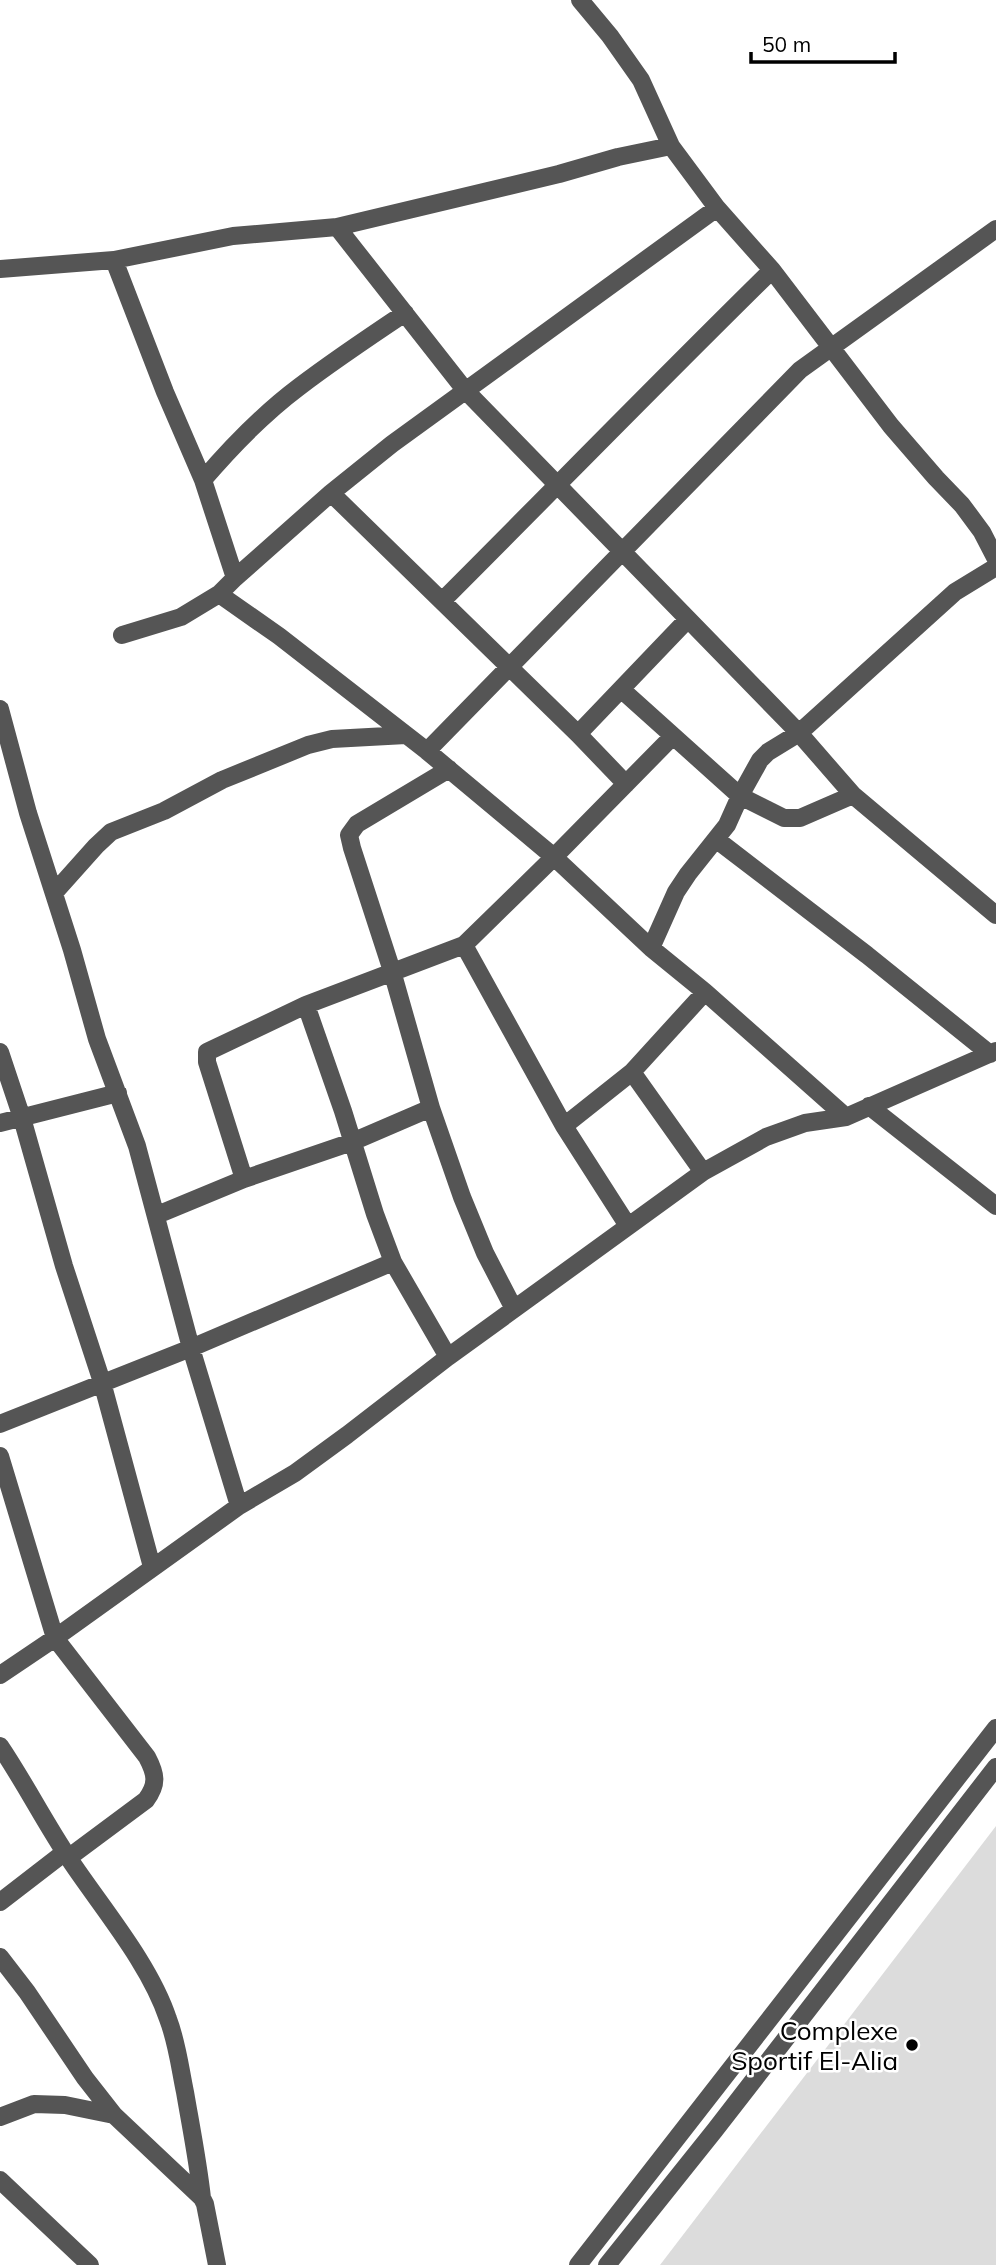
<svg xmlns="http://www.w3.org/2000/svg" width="996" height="2265" font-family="Mulish,sans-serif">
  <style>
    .green { fill: #dcdcdc }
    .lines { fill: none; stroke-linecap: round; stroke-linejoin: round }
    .minor { stroke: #555; stroke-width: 18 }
    .poi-dot { fill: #000; stroke: #fff; stroke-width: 2.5 }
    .labels { text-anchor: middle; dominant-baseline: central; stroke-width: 5; stroke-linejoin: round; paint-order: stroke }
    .poi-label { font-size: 26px; fill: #000; stroke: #fff; text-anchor: end }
  </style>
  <rect width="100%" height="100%" fill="#fff"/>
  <path class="green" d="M996,1826V2265H660Z"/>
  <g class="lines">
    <path class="minor" d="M580,0L610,36L641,80L671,146L717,208
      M337,227L465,390L799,733L768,752L760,760L740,796L727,825L688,874L676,892L651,948
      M0,269L114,260
      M203,480C232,446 263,414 299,387C333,361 369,337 405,313
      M331,493L578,734L626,784
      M996,567L955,592L799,733L853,795L996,915
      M235,578L203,480L165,392L114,260L233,236L337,227L559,174L618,157L671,146
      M219,594L279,636L427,751L554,857L651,948L705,992L846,1117
      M442,601C552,491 661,379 772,270
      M122,635L181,617L219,594L235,578L331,493L392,444L717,208L772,270L891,426L936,478L962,505L982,532L996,559
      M622,690L740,796L784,818H800L853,795
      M0,709L28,813L72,950L97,1039L137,1146L191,1348L239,1506
      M578,734L688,619
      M427,751L800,370L996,229
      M449,769L357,824L349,835L352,848L392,971L431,1108L462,1197L485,1253L514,1309
      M717,840L867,955L990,1054
      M54,893L96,846L111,832L164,811L222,780L308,745L332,739L406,735
      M464,945L564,1126L628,1226
      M306,1005L343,1111L375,1214L393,1262L448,1357
      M0,1052L22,1118L64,1266L102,1382L152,1567
      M632,1072L703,1172
      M869,1106L996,1206
      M0,1123L118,1093
      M564,1126L632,1072L705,992
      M244,1179L207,1062V1052L306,1005L464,945L554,857L673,736
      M157,1215L244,1179L352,1142L431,1108
      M0,1424L191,1348L393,1262
      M0,1456L55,1638L147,1757C156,1774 158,1784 146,1800L68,1858
      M0,1675L55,1638L239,1506L295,1473L347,1435L448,1357L703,1172L766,1137L805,1123L846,1117L996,1051
      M0,1746C25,1783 45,1823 70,1860C102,1908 150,1964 168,2019C177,2042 180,2068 185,2092C191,2127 198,2162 202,2198
      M0,1902L65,1852
      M0,1957L27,1992L85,2078L114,2115L202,2198L205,2204L217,2265
      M0,2117L34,2104L65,2105L114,2115
      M0,2180L90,2265
      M578,2265L996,1728
      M607,2265L715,2130L996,1767"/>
  </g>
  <circle class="poi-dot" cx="912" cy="2045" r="7"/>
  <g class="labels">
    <g class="poi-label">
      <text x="898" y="2030">Complexe<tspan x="898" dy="30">Sportif El-Alia</tspan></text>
    </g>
  </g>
  <path d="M751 52v10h144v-10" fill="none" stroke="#000000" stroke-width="3.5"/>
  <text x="762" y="52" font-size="21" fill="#000000" stroke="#ffffff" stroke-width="5" paint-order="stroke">50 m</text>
</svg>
